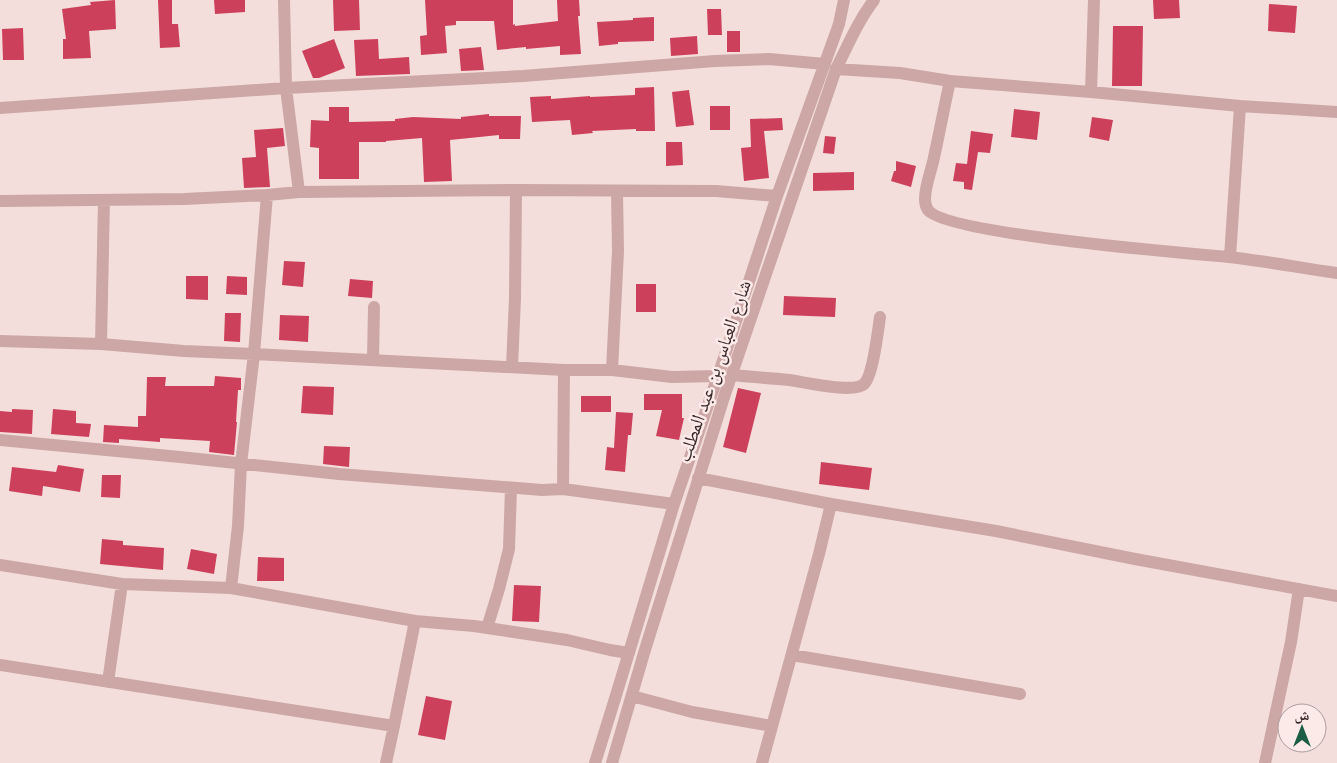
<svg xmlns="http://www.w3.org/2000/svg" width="1337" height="763" font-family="'Space Grotesk','Noto Naskh Arabic',sans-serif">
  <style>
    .building { fill: #cd405b }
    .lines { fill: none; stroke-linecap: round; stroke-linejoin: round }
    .minor { stroke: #cca7a6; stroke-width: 12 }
    .labels { text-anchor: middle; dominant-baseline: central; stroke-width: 5; stroke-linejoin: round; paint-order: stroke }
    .street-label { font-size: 19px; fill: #38282a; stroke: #fbeae8 }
  </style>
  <rect width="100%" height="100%" fill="#f3dedb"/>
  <path class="building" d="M115,0L116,29L89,31L91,58L63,59V39H66L62,9L91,5L90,2Z
    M158,0H172V24H178L180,47L160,48Z
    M214,0H245V12L215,14Z
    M333,0H359L360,30L334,31Z
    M425,0H513V25L515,24V26L558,21L557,0H579L580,16H578L581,54L560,55V46L526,49V47L497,50L494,21H456V25L445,26L447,53L421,55L420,36L427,35Z
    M1153,0H1179L1180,18L1154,19Z
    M1269,4L1297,6L1295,33L1268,31Z
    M707,9H721L722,35H708Z
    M654,17V41L618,42V44L599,46L597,22L633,20V18Z
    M1113,26H1143L1142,86H1112Z
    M23,28L24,60H3L2,29Z
    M727,31H740V52H727Z
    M697,36L698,54L671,56L670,38Z
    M334,39L345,68L319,78H313L302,51Z
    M378,39L379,59L409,57L410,74L356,76L354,40Z
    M481,47L484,70L461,71L459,49Z
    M654,87L655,131H636V129L592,131L593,133L572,135L570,120L532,122L530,97L551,96V99L590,96V97L635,95V88Z
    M689,90L694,125L676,127L672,92Z
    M710,106H730V130H710Z
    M329,107H349V122L395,121V119L413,117L461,119V117L489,114V116H521L520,139H499V135L450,140L452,181L424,182L422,138L386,141V142H359V179H319V148L310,147L311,120L329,121Z
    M1014,109L1040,112L1037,140L1011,137Z
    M1092,117L1113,120L1109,141L1089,137Z
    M782,118L783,130L764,131L769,178L744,181L741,148L751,147L750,119Z
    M283,128L285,146L267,148L270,187L244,188L242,158L256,157L254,130Z
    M971,131L993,134L990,153L978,152L972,190L964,189V182L953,181L956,163L967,164Z
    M825,136L836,137L834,154L823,153Z
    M666,142H682L683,165L666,166Z
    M896,161L916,166L911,187L891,181L894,171H896Z
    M854,172V190L813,191V173Z
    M284,261L305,262L303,287L282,285Z
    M186,276H208V300L186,299Z
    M227,276L247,277V295L226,294Z
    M350,279L373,281L372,298L348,296Z
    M636,284H656V312H636Z
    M784,296L836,298L835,317L783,315Z
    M225,313H241L240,342L224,341Z
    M280,315L309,316L308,342L279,340Z
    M215,376L241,378V390H238L236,422H237L234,455L209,452L210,441L160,438V442L119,439V443L103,442L104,425L138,427V416H146L147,377H166L165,386H214Z
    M303,386L334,387L333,415L301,413Z
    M738,388L761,393L746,453L723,447Z
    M644,394H682V418H684L679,440L656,436L662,410H644Z
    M581,396H611V412H581Z
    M12,409L33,410L32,434L0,432V411L12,412Z
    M53,409L76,411V423L91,424L89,437L51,434Z
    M616,412L633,413L631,435H628L625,472L605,470L607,447L614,448Z
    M324,446L350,447L349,467L323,464Z
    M821,462L872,468L869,490L819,484Z
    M58,465L84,469L80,492L43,486L42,496L9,491L12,467L56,472Z
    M102,475H121L120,498L101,497Z
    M102,539L123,541V545L164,548L163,570L100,564Z
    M191,549L217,554L214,574L187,569Z
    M258,557L284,558V581H257Z
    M514,585L541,586L539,622L512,621Z
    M426,696L452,701L445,740L418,735Z"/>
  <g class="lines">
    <path class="minor" d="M284,0L286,88L299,192
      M836,69L900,73L950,81L1091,92L1240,106L1230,257
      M950,81C944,108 939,135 933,162C930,174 925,187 925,199C925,203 926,207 928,210C946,234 1186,253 1229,257C1265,261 1301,268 1337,273
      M1091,92L1094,0
      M1240,106L1337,112
      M0,108L286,88L523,76L715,61L769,59L825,64
      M0,201L184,199L267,195L299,192L516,190L716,191L777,196
      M0,341L101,344L184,351L254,354L564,370H612L672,377L718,376
      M101,344L104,200
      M373,360L374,307
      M512,367L515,298L516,190
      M612,370L618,251L617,191
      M732,375C751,377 770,378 789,380C805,382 853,394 864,384C873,376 878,330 880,317
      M0,440L180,457L339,474L542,490L563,489L674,504
      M698,478L831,504L996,531L1135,559L1337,596
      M563,489L564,370
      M0,565L122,584L231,588L415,621L474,626L567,640L610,650L629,653
      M231,588L238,526L241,464L254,354L267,195
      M487,628L499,589L509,549L511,488
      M792,655L1020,694
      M0,665L394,726
      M108,682L122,584
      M632,696L692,712L772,726
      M386,763L394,726L415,621
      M595,763L617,692L674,504L718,376L777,196L839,24L844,0
      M612,763L644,653L724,397L836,69C848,45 858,21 874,0
      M762,763L819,554L831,504
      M1265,763L1291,642L1299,589"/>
  </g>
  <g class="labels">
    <g class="street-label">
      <text transform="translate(714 371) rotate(-71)">شارع العباس بن عبد المطلب</text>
    </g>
  </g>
  <g transform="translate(1302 728)"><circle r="24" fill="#fbeae8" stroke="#ad9c9c"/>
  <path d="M0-4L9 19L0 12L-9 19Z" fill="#1a5c44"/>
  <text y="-8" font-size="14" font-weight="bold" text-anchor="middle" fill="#38282a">ش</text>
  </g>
</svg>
